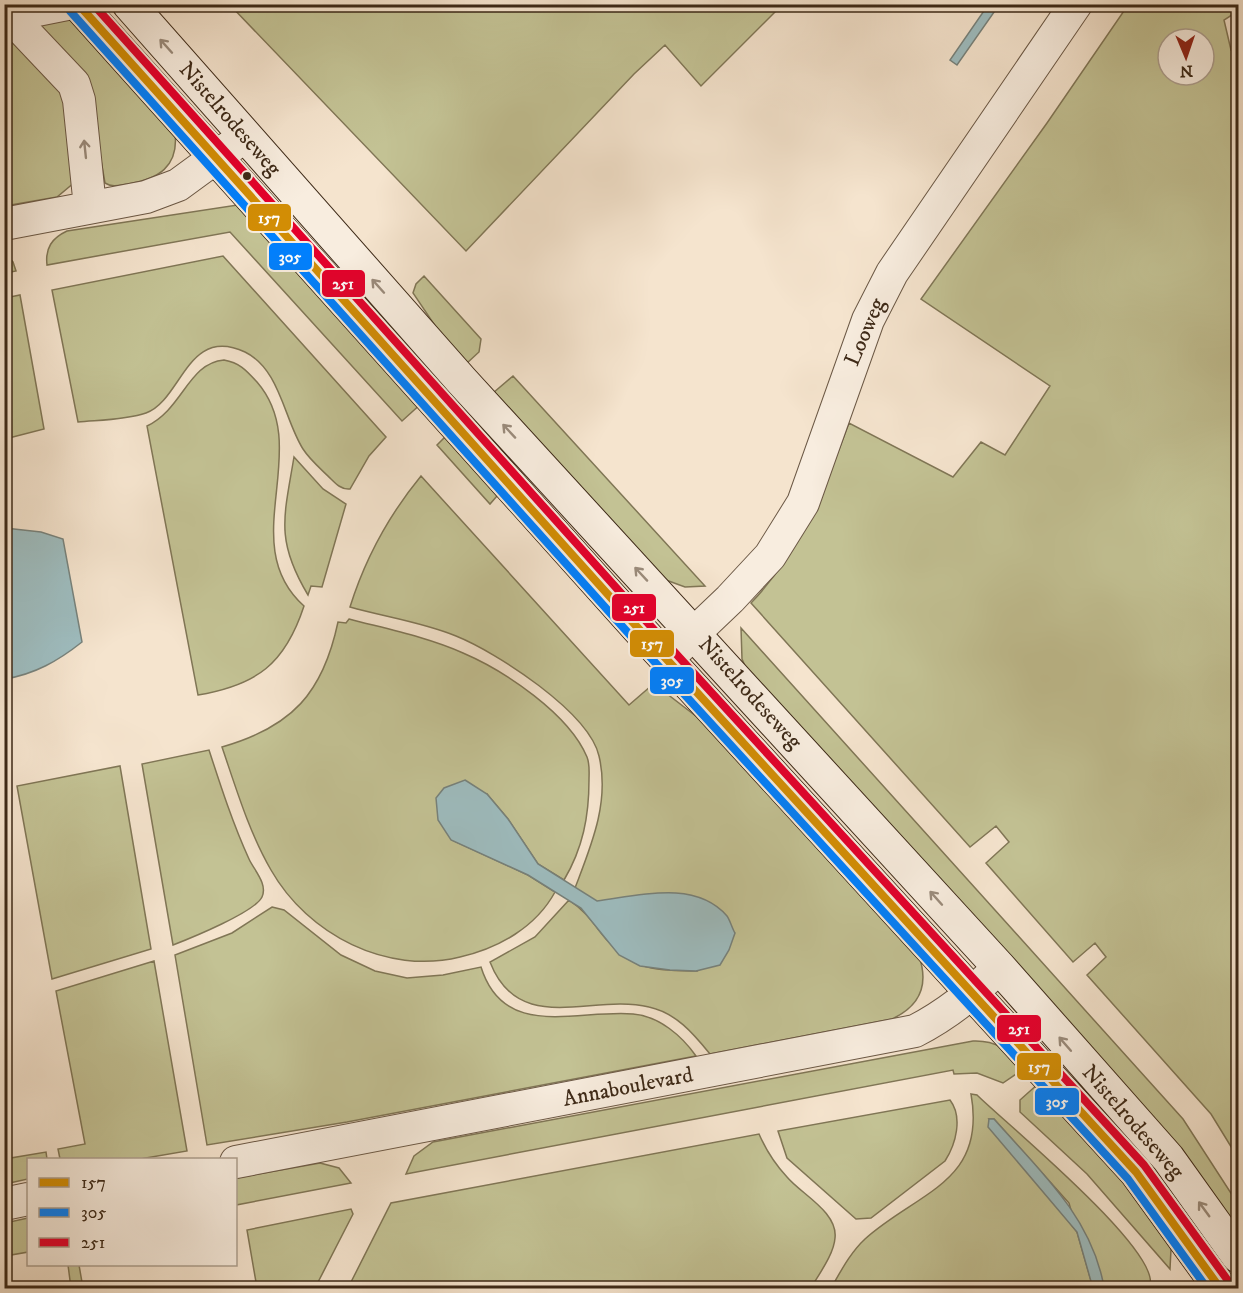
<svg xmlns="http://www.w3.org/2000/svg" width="1243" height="1293" font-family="'IM FELL DW Pica',serif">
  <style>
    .green { fill: #c3c294; stroke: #807656; stroke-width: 1.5; fill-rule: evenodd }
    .water { fill: #9ebdc0; stroke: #77827c; stroke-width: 1.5 }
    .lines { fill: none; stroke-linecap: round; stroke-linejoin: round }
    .street-casing { stroke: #6b5845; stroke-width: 34 }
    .secondary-casing { stroke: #3d2917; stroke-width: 35 }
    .street { stroke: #f8eddf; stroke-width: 32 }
    .secondary { stroke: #f8eddf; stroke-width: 33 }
    .bus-1-casing { stroke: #f8eddf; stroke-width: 12 }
    .bus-2-casing { stroke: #f8eddf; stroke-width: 12 }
    .bus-3-casing { stroke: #f8eddf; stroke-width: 12 }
    .bus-1 { stroke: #d28d05; stroke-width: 8 }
    .bus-2 { stroke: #0080ff; stroke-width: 8 }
    .bus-3 { stroke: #e4002b; stroke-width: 8 }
    .oneway { stroke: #9a8b7b }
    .bus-dot { fill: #3d2917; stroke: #f8eddf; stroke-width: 2 }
    .labels { text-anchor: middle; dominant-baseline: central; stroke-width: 5; stroke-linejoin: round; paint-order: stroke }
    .street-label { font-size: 22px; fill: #3d2917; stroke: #f8eddf }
    .line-badge { stroke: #f8eddf; stroke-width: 2 }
    .badge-label { font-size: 16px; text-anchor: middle; font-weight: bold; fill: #fff }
  </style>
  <rect width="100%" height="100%" fill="#f5e4ce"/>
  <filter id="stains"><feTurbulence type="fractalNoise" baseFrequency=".00333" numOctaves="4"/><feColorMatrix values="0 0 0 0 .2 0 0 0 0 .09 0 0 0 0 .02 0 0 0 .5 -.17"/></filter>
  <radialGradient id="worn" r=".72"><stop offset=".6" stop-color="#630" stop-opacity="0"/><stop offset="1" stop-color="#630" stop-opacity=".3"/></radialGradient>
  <path class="green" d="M230,5H782L701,86L665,45L634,74L466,251Z
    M1128,5H1238V11L1224,20L1231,50L1238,48V1158L1211,1114L1087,975L1106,957L1095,943L1073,962L986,863L1009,842L996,826L970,847L751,603C800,552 824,490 849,423L953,477L981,442L1005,455L1050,386L921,299L1047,123ZM1168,39H1204V75H1168Z
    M73,16L175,133C179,167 158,179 128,184C120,185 113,188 105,183L88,87L37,25Z
    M5,27L66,91L75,182L57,197L5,206Z
    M244,204L423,402L402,421L230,232L47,265C45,248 52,238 67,231Z
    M4,253L13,262L16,271L5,273Z
    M223,256L386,437L369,456L350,489C342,490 336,484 331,479C321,469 310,460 303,449C284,419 280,369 245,352C187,325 182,400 146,413C126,420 99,420 78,422L52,290Z
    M424,276L481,339L479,352L466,364L446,342L413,293L416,284Z
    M20,295L44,429L5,439V298Z
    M224,360C240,363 246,370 257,382C315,449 234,543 304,606C285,664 257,685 198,695L147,426C183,409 188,363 224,360Z
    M513,376L705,586L685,587L666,580L493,393Z
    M450,432L497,496L490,504L437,445Z
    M294,457L323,489L346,504L322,587L311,586L308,595C275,540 284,517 294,457Z
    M421,476L629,705L651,686L658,687L727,740L919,956C929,985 920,1006 892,1019L710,1054C693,1033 676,1013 649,1007C592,993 519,1037 490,962L535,937L569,900C583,909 591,920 601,933C631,971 651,970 696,971L575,888C591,846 610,802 599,756C589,712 496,652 456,636C422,622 385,617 350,607C365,559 389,515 421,476Z
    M349,619C387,629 427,637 463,653C505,671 569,714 587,757C590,764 589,773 589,780C589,816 583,848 564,880L538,864L508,819L487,794L452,840L528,875L555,892C536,927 499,948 460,957C387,975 308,935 271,870C249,832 236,788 222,747C292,727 323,693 338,622L346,623Z
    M741,628L1183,1119L1238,1204V1233L750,677L742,659Z
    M209,750C221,787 233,824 249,859C254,870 268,884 262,897C255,912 191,938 173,945L142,764Z
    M120,766L151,949L52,979L17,786Z
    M272,907L284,910L341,955L375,971L407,978L443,975L481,967C504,1041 578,1009 633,1014C659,1016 682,1036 696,1056L347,1122L207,1145L175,955L232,933Z
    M154,961L187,1151L140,1159H60L58,1149L85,1144L56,991Z
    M973,1041C998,1040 1008,1051 1025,1068L1003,1083L977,1073L954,1074L953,1070L406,1174L414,1156L433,1142Z
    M1039,1083L1157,1213L1171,1249L1170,1269L1087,1174L1020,1112V1100Z
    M971,1094L977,1095C1003,1121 1168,1256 1149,1288H831C841,1271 850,1253 865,1239C917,1192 987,1183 971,1094ZM989,1119H994L1069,1203L1092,1284L1077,1232Z
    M950,1100C963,1117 956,1144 945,1161L871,1218L856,1219L787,1158L778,1131Z
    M759,1134C766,1150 775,1164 787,1177C801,1194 838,1212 835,1238C834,1254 819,1274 811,1288H348L391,1203Z
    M46,1152L47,1159L28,1160V1179L5,1184V1159Z
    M320,1163L339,1168L351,1183L236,1205V1178Z
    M351,1209L353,1214L315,1288H257L247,1230Z
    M28,1218V1252L5,1256V1223Z
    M68,1265H79L83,1288H71Z"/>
  <path class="water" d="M988,5H999L957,65L950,60Z
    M5,528L41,532L63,539L82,642C58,661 35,674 5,679Z
    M465,780L487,794L508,819L538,864L597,901C637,896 695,879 727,916C730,920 732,928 735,933L729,950L720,965L696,971L670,970L640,966L619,955L581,908L528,875L451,840L438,820L436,798L444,788Z
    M989,1119H994C1038,1169 1089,1214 1103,1282L1096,1287L1092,1285L1077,1232L988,1127Z"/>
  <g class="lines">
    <g class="street-casing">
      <path id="street" d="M4,16L21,28L74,84L79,100L90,207
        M7,16L67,4
        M4,224L146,197L178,185L245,136
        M667,659L730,599L770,556L803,503L868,320L892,273L1076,4
        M236,1162L915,1031C948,1014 973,994 999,967
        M4,1204L28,1199"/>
    </g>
    <g class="secondary-casing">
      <path id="secondary" d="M78,4L638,628L1136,1172L1220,1288
        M129,4L462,381L999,967L1168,1158L1238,1256"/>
    </g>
    <use href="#street" class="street"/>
    <use href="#secondary" class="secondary"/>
    <g class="bus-1-casing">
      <path id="bus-1" d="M78,4L638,628L1136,1172L1220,1288"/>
    </g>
    <g class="bus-2-casing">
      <path id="bus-2" d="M70,11L630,635L1128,1179L1207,1288"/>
    </g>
    <g class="bus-3-casing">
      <path id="bus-3" d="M93,4L646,621L1144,1165L1229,1282"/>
    </g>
    <use href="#bus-1" class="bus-1"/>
    <use href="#bus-2" class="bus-2"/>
    <use href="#bus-3" class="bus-3"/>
  </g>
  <defs><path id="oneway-shaft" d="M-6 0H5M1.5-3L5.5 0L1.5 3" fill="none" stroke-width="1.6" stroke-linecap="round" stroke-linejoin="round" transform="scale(1.5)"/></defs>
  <g class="oneway">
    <use href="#oneway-shaft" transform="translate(166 46) rotate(-132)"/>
    <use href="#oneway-shaft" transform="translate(85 149) rotate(-96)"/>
    <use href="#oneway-shaft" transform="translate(378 286) rotate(-132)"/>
    <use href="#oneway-shaft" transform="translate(509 431) rotate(-133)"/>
    <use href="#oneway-shaft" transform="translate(641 574) rotate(-133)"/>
    <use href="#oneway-shaft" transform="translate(936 898) rotate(-132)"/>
    <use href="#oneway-shaft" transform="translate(1065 1044) rotate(-131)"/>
    <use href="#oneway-shaft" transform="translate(1204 1209) rotate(-126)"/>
  </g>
  <circle class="bus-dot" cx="247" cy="176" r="5"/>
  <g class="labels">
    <g class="street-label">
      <text transform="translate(230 119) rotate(49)">Nistelrodeseweg</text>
      <text transform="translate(865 332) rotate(-67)">Looweg</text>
      <text transform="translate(750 693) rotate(48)">Nistelrodeseweg</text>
      <text transform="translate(628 1087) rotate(-11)">Annaboulevard</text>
      <text transform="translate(1133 1122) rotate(49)">Nistelrodeseweg</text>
    </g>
  </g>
  <g class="line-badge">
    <rect x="247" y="203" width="45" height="29" rx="6" fill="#d28d05"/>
    <rect x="268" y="242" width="45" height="29" rx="6" fill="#0080ff"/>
    <rect x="321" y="269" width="45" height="29" rx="6" fill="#e4002b"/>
    <rect x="611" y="593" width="46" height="29" rx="6" fill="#e4002b"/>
    <rect x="629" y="629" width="46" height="29" rx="6" fill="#d28d05"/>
    <rect x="649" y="666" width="46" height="29" rx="6" fill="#0080ff"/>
    <rect x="996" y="1014" width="46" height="29" rx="6" fill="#e4002b"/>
    <rect x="1016" y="1052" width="46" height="29" rx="6" fill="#d28d05"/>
    <rect x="1034" y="1087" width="46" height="29" rx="6" fill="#0080ff"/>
  </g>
  <g class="badge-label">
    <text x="269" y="223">157</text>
    <text x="290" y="262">305</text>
    <text x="343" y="289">251</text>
    <text x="634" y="613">251</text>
    <text x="652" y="649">157</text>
    <text x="672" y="686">305</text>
    <text x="1019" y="1034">251</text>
    <text x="1039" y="1072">157</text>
    <text x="1057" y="1107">305</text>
  </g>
  <rect width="1243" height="1293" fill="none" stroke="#f5e4ce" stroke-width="24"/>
  <rect x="6" y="6" width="1231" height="1281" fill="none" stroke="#3d2917" stroke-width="3"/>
  <rect x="12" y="12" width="1219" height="1269" fill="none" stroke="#3d2917" stroke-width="1.5"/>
  <rect x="27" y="1158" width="210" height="108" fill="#f8eddf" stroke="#ad9f8f" stroke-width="1.5"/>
  <rect x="39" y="1178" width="30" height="9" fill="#d28d05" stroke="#ad9f8f" stroke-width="1.5"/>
  <text x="81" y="1188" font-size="18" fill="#3d2917">157</text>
  <rect x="39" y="1208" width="30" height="9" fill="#0080ff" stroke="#ad9f8f" stroke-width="1.5"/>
  <text x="81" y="1218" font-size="18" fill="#3d2917">305</text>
  <rect x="39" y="1238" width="30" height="9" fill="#e4002b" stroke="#ad9f8f" stroke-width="1.5"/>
  <text x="81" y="1248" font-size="18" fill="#3d2917">251</text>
  <g transform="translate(1186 57) rotate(178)"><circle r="28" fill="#f8eddf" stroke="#ad9f8f" stroke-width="1.5"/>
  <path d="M0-4.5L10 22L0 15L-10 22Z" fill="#8f2418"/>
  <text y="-9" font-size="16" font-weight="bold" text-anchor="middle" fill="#3d2917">N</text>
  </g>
  <rect width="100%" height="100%" filter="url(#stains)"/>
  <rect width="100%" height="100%" fill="url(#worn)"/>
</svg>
